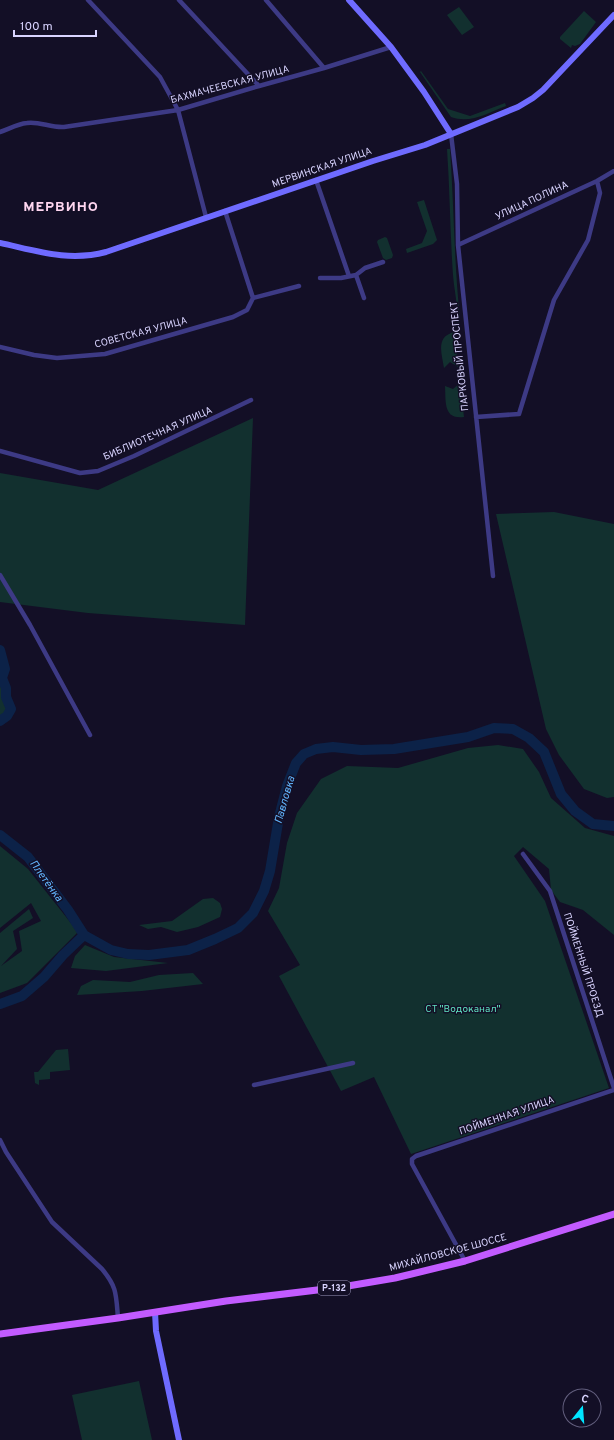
<svg xmlns="http://www.w3.org/2000/svg" width="614" height="1440" font-family="Overpass,sans-serif">
  <style>
    .green { fill: #12302f }
    .lines { fill: none; stroke-linecap: round; stroke-linejoin: round }
    .river { stroke: #0c2248; stroke-width: 10 }
    .street { stroke: #3d3a85; stroke-width: 4.5 }
    .secondary { stroke: #6f6bff; stroke-width: 6 }
    .primary { stroke: #c25bff; stroke-width: 7 }
    .labels { text-anchor: middle; dominant-baseline: central; stroke-width: 3; stroke-linejoin: round; paint-order: stroke }
    .shield { fill: #130f26; stroke: #9e99be; stroke-width: 1 }
    .shield-label { font-size: 9px; font-weight: bold; fill: #d9d4ff }
    .street-label { font-size: 10px; fill: #d9d4ff; stroke: #130f26 }
    .park-label { font-size: 10px; fill: #5fe0c0; stroke: #130f26 }
    .water-label { font-size: 11px; font-style: italic; fill: #62b6ff; stroke: #130f26 }
    .district-label { font-size: 14px; font-weight: bold; letter-spacing: 1px; fill: #ffd6f0; stroke: #130f26 }
  </style>
  <rect width="100%" height="100%" fill="#130f26"/>
  <path class="green" d="M459,7L474,27L462,35L447,15Z
    M584,11L596,22L580,44L575,46L572,45L571,48L560,39V37Z
    M421,71L448,109L470,116L505,103L506,106C488,113 470,124 451,117L420,72Z
    M447,149H450C454,206 454,262 460,319L459,324L456,327L455,326C460,309 454,292 453,275C450,233 450,191 447,149Z
    M424,200L437,240L433,244L407,253L406,249L422,243L427,231L417,202Z
    M385,237L387,238L393,255L392,258L386,260L383,258L377,242L378,240Z
    M454,332L458,367L450,362L444,368C442,354 435,337 454,332Z
    M460,383L464,417C443,420 446,401 445,386L453,389Z
    M253,418L245,625L88,613L0,602V473L98,490Z
    M554,512L614,524V797L607,798L584,789L559,755L546,729L496,514Z
    M0,650L5,669L2,678L6,688V697L11,709L7,716L0,721Z
    M498,745L523,749L539,772L551,798L585,828L614,836V935L583,910L560,902L551,890L549,869L523,847L514,856L545,901L609,1088L411,1154L374,1077L341,1091L279,976L300,965L268,911L279,888L287,843L297,813L321,779L347,766L398,768L468,748Z
    M0,846L28,869L78,932L27,983L0,993V933L29,909L33,918L13,931L17,949L1,966L22,951L19,931L41,921L31,903L0,928Z
    M213,898L220,903L222,909L220,917L198,927L177,932L161,927L148,929L139,925L172,921L203,899Z
    M85,945L114,957L168,963L106,971L71,968L75,956Z
    M193,973L203,984L142,991L77,995L81,986L93,980L130,982L159,975Z
    M68,1049L70,1070L50,1072V1079L39,1080V1085L35,1083L34,1072H38L56,1050Z
    M139,1381L152,1440H82L72,1395Z"/>
  <g class="lines">
    <path class="river" d="M0,650L5,669L2,678L6,688V697L11,709L7,716L0,721
      M0,835L28,857L68,910L84,935L111,950L128,954L149,955L188,950L215,939L238,928L253,913L264,891L270,871L279,817L287,786L296,763L304,754L316,749L333,747L361,750L394,749L468,737L494,728L513,729L529,738L544,752L561,794L575,811L593,824L614,826
      M0,1004L22,996L44,977L63,955L84,935"/>
    <path class="street" d="M88,0L160,77L178,110L206,217
      M179,0L259,86
      M266,0L324,68
      M0,132C9,129 17,124 27,123C39,121 51,128 64,127L178,110L259,86L324,68L391,47
      M451,134L457,184L458,245L493,576
      M316,180L349,276
      M458,245L597,181L614,171
      M320,278H341L356,275
      M253,298L299,286
      M364,298L356,275L365,268L383,262
      M0,347L34,355L57,358L105,354L233,317L247,310L253,298L225,211
      M476,417L519,414L554,300L588,240L600,193L597,181
      M0,451L80,473L98,471L134,456L251,400
      M0,575L30,625L90,735
      M523,854L550,891L614,1088
      M254,1085L353,1063
      M0,1140L6,1152L52,1222L102,1269C117,1287 116,1294 118,1318
      M465,1261L412,1164V1159L416,1156L614,1090"/>
    <path class="secondary" d="M349,0L391,47L424,92L451,134
      M0,243C37,251 69,262 106,252L373,161L425,145L518,107L533,98L543,90L614,15
      M155,1312L156,1331L179,1440"/>
    <path class="primary" d="M0,1334L118,1318L226,1301L342,1287L395,1278L465,1261L614,1214"/>
  </g>
  <g class="labels">
    <rect class="shield" x="318" y="1281" width="32" height="14" rx="3"/>
    <g class="shield-label">
      <text x="334" y="1288">Р-132</text>
    </g>
    <g class="street-label">
      <text transform="translate(230 85) rotate(-15)">БАХМАЧЕЕВСКАЯ УЛИЦА</text>
      <text transform="translate(322 168) rotate(-19)">МЕРВИНСКАЯ УЛИЦА</text>
      <text transform="translate(532 201) rotate(-25)">УЛИЦА ПОЛИНА</text>
      <text transform="translate(141 333) rotate(-15)">СОВЕТСКАЯ УЛИЦА</text>
      <text transform="translate(460 356) rotate(-96)">ПАРКОВЫЙ ПРОСПЕКТ</text>
      <text transform="translate(158 434) rotate(-24)">БИБЛИОТЕЧНАЯ УЛИЦА</text>
      <text transform="translate(583 965) rotate(72)">ПОЙМЕННЫЙ ПРОЕЗД</text>
      <text transform="translate(507 1116) rotate(-19)">ПОЙМЕННАЯ УЛИЦА</text>
      <text transform="translate(448 1253) rotate(-15)">МИХАЙЛОВСКОЕ ШОССЕ</text>
    </g>
    <g class="park-label">
      <text x="463" y="1009">СТ "Водоканал"</text>
    </g>
    <g class="water-label">
      <text transform="translate(285 800) rotate(-74)">Павловка</text>
      <text transform="translate(46 881) rotate(54)">Плетёнка</text>
    </g>
    <g class="district-label">
      <text x="61" y="207">МЕРВИНО</text>
    </g>
  </g>
  <g transform="translate(582 1408) rotate(17)"><circle r="19" fill="#130f26" stroke="#625e7d"/>
  <path d="M0-3L7 15L0 10L-7 15Z" fill="#00e5ff"/>
  <text y="-6" font-size="11" font-weight="bold" text-anchor="middle" fill="#d9d4ff">С</text>
  </g>
  <path d="M14 30v6h82v-6" fill="none" stroke="#d9d4ff" stroke-width="2"/>
  <text x="20" y="30" font-size="12" fill="#d9d4ff" stroke="#130f26" stroke-width="3" paint-order="stroke">100 m</text>
</svg>
